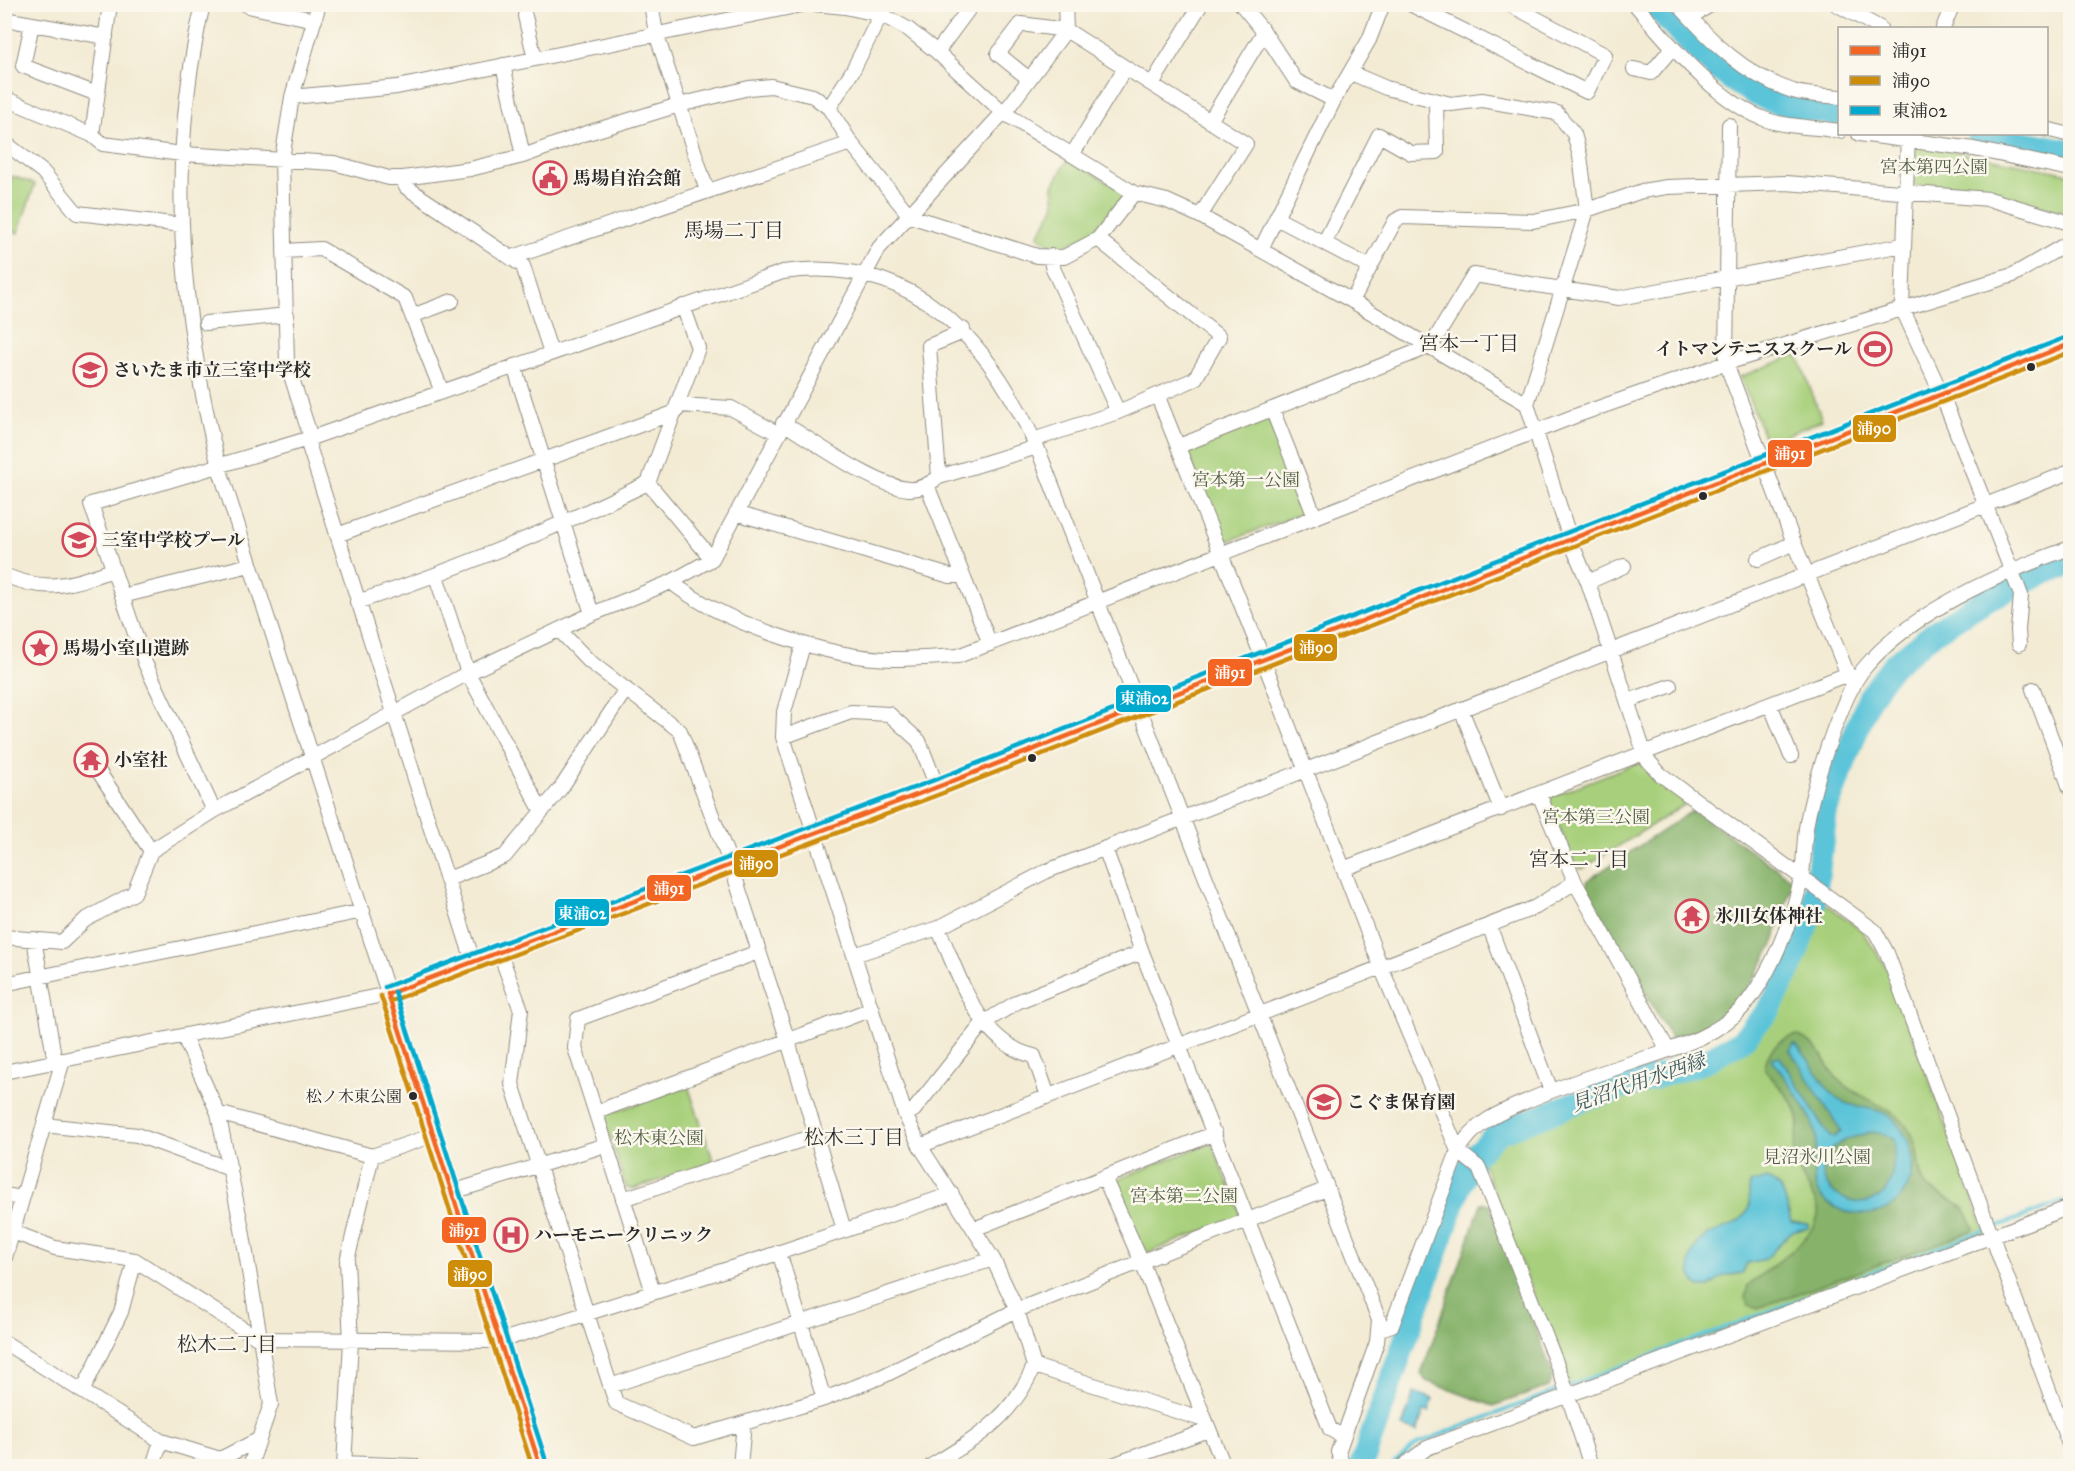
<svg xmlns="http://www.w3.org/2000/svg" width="2075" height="1471" font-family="'IM FELL Great Primer','Noto Serif JP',serif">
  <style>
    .green { fill: #a8d07b; stroke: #6a7e53; stroke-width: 1.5 }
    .forest { fill: #86b26b; stroke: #586e4b; stroke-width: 1.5 }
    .water { fill: #5cc4d9; stroke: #447882; stroke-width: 1.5; fill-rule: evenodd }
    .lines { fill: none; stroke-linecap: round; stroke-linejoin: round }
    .stream { stroke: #5cc4d9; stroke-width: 4 }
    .river { stroke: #5cc4d9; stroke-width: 24 }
    .minor-casing { stroke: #8f8b80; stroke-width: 16 }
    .minor { stroke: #fff; stroke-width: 14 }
    .bus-1-casing { stroke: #fbf7ec; stroke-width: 9 }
    .bus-2-casing { stroke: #fbf7ec; stroke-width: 9 }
    .bus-3-casing { stroke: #fbf7ec; stroke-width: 9 }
    .bus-1 { stroke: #f26522; stroke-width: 4.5 }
    .bus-2 { stroke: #ce8d09; stroke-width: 4.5 }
    .bus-3 { stroke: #00a9ce; stroke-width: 4.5 }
    .bus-dot { fill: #2b2b2b; stroke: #fbf7ec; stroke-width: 2 }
    .labels { text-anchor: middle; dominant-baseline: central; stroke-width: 5; stroke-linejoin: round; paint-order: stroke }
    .bus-label { font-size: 16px; fill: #2b2b2b; stroke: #fbf7ec; text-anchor: end }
    .park-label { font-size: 18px; fill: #505d43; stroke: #fbf7ec }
    .poi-label { font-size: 18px; font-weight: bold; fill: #2b2b2b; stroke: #fbf7ec; text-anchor: start }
    .neighbourhood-label { font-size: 20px; fill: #2b2b2b; stroke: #fbf7ec }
    .water-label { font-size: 20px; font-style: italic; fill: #3a595f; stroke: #fbf7ec }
    .line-badge { stroke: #fbf7ec; stroke-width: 2 }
    .badge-label { font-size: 16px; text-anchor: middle; font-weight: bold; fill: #fff }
  </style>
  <rect width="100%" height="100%" fill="#fbf7ec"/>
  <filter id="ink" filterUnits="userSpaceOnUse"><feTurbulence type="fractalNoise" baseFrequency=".0167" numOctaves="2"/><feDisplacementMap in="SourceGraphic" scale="12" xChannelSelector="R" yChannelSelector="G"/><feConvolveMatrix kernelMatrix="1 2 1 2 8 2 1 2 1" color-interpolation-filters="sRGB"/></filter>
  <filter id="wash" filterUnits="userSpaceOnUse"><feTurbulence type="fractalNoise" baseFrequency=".008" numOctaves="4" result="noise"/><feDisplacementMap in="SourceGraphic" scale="24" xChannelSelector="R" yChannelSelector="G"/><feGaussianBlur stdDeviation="1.35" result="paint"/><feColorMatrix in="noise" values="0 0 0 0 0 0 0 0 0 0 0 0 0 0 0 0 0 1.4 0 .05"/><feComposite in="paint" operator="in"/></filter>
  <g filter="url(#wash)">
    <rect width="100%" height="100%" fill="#f3ebd4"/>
    <path class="green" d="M1917,144L2070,174V214L1988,192L1916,186L1912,181L1913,147Z
      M1068,159L1122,190L1123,197C1102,224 1091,239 1056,248L1038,236L1055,205L1053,186Z
      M12,176L35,184L18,233L5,228V195Z
      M1795,355L1799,358L1822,420L1767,443L1740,377Z
      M1263,417L1269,419L1304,507L1301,514L1226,542L1222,540L1187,452L1190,446Z
      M1637,763L1642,764L1653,778L1684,800V805L1582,869L1575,866L1549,801L1552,796Z
      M1825,903L1861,930L1889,971L1986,1234L1569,1388L1482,1161L1494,1147L1513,1134L1696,1074L1737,1053L1776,1018L1815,933Z
      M688,1086L714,1163L633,1189L626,1188L605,1121L608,1114Z
      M1208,1144L1213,1146L1240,1212L1237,1218L1144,1254L1114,1184L1116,1180Z"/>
    <path class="forest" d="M1692,811L1697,813L1790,878L1792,885L1773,944L1754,979L1722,1018L1677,1039L1671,1038L1586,887L1588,880Z
      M1797,1035C1827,1049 1819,1059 1837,1078C1856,1098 1887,1103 1906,1125C1922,1145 1915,1171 1926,1186L1964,1208L1974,1227L1973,1231L1758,1308L1749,1305L1745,1298L1748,1285C1765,1271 1823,1234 1818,1209C1816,1197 1798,1174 1794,1159C1791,1144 1800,1133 1798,1118C1796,1101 1775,1084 1765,1069C1766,1051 1779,1039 1797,1035Z
      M1485,1203L1490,1205L1553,1375L1548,1387L1493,1406L1426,1381L1421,1374L1481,1204Z"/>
    <path class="water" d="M1794,1044C1808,1052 1820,1084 1835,1097C1851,1111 1878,1104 1894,1120C1936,1164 1902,1232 1841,1210C1833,1207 1824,1202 1819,1194C1808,1177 1819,1155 1816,1136C1811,1110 1788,1083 1773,1061V1057H1780L1830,1137H1834L1841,1131L1790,1050ZM1871,1132L1885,1134L1894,1140C1896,1149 1894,1155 1893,1164C1891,1234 1798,1195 1829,1152C1837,1141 1858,1136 1871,1132Z
      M1765,1179C1786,1184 1786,1203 1791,1222L1809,1224L1808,1228L1791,1232L1766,1259L1747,1263L1743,1273L1724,1276L1709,1287H1699C1691,1278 1688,1270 1691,1257C1701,1227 1724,1234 1742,1218C1754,1207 1747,1195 1750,1183Z
      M1414,1392L1433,1399L1429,1412L1424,1411L1417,1432L1402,1427Z"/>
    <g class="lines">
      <path class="stream" d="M1993,1228L2070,1199
        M1568,1386L1986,1230
        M1394,1463L1418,1443L1561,1389"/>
      <path class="river" d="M1653,4C1687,39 1720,81 1767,99C1790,108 1815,111 1840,114
        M1979,134L2070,151
        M1361,1466L1460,1185L1474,1156L1499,1132L1586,1099L1704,1062L1740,1042L1769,1010L1791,967L1814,903L1826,810L1869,698L1892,666L1936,631L1985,600L2051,570L2070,564"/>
    </g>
  </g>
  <g filter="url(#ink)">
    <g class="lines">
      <g class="minor-casing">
        <path id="minor" d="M203,4C166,164 180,310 219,467L540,1466
          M651,4L656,33L707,191
          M815,4L845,7L882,15L908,29L937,52L1004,113L1134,193L1167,201L1200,216L1352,301L1527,404
          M1410,4L1587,92L1605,55L1509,4
          M1635,4C1667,42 1716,100 1762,118C1782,127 1817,127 1840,131
          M1678,4C1712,42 1744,75 1793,91C1807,96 1825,95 1840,97
          M1836,4L1880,28
          M248,6L315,20
          M525,16L535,59
          M1690,17L1712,4
          M4,19L106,37
          M32,24L23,66L97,94
          M1943,28L1953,4
          M1264,32L1296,81L1334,100
          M937,52L968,10L969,4
          M503,65L523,156
          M1634,69L1651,73L1673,47
          M1351,73L1386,88L1451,104L1482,100L1557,113L1574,134L1580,156L1587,210L1527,404L1571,542L1588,582L1646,758L1660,774L1875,931L1887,953L2070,1447
          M1029,79L998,54L1021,24L1066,30L1246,144L1200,216
          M1152,84L1201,4
          M292,97L397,87L806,4
          M4,98L92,135L103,144L182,154L334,163L389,178H403L470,169L523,156L584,134L679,105L749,88L771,86L813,96L829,108L851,143L910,216L1037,256L1064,257L1098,239L1134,193
          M829,108L853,70L886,4
          M1210,121L1264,32L1241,4
          M1729,125L1726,363L1794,543L1853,687
          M2046,129L2070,135
          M1859,134L1974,149L2070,169
          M1908,134L1902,308L1942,395L2021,595L2018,630L2019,644
          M92,135L110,4
          M4,142L43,172L77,213L182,225
          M1072,155L1125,68
          M403,178L406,187L523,266L551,353
          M1276,218L1370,267
          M1324,243L1379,135L1411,153L1437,152L1436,101
          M1261,249L1334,100L1369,40L1383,4
          M284,251L321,249L405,298L442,392
          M1051,256L1052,266L1118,412
          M513,257L851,143
          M1352,301L1395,221L1402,217L1533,221L1587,210L1642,191L1667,187L1786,183L1989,199L2070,223
          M412,316L452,301
          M206,323L287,315
          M514,366L592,614
          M1158,397L1263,659L1381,967L1458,1151L1392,1325L1380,1329
          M679,405L731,408L777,433
          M1272,409L1315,517
          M783,423C813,441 876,487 909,489C919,490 931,483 939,477L1037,447
          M311,438L287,363L282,159L292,97L319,4
          M307,440L473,961
          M1033,440L1118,412L1195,379L1219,337L1098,239
          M1179,446L1431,346L1474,275L1619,298L1903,245
          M939,477L929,346L956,335L963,329
          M648,483L712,559
          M927,485L990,644
          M736,513L950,576H963
          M337,535L676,412
          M1758,559L1794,543
          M4,575C49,594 70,584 113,570
          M436,576L468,673L541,810
          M671,582C722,622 829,659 894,659C915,659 937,657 958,656L1575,416L1726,363L2013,275L2070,242
          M1588,582L1624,566
          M122,596L250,565
          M357,602C457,570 553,529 648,483L698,348L683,306
          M559,630L589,661L680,731L731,865L788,1041L844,1230
          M803,645L784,712L783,737L854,955
          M2033,689L2070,788
          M1628,701L1670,686
          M1770,704L1791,756
          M1461,709L1501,809
          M783,737L851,712L889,714L919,741L937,787
          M97,769L151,851
          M1539,794L1575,882L1668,1050
          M214,811L145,663L91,504L311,438L783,272C913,254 987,337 1037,447L1379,1320L1377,1342L1338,1452L1343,1466
          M1105,848L1142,952L1330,1429L1343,1437
          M1343,869L1848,674
          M448,879L505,856L561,788L626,689
          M1489,925L1551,1091
          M938,928C959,974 977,1043 1034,1056L1048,1096
          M4,937L62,942L85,920L134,893L151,851L214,811L468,673L592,614L671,582L712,559L879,248L1010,105L1066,30L1065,4
          M34,939L55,1062
          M499,951L521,1010L512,1084L616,1403L694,1438L824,1399L883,1376L1017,1310L1327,1189
          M4,984L363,911
          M184,1037L218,1113L242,1229L271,1404L250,1466
          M4,1072L388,994L937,787L1263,659L1571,542L2070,344
          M596,1112L872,1009
          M218,1113L372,1156L434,1135
          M905,1114L914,1110L983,1023L1019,1001L1142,952
          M44,1125L137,1135L230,1169
          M920,1146L1536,907L1575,882
          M1104,1177L1142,1263L1224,1466
          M452,1192L606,1145
          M4,1195L22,1198
          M623,1199L817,1135
          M974,1229L1215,1133
          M13,1232L55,1248L135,1260L259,1339L499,1341L760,1259L952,1194
          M779,1252L824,1399
          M4,1261L63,1060
          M653,1292L575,1048L578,1019L758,952
          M4,1342L161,1441L220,1459L258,1440
          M1034,1366L1204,1420
          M610,1386L993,1259
          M83,1390L121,1312L135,1260
          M344,1463L414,1466
          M153,1466L161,1441
          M344,1466L351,1341L347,1261L372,1156
          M740,1466L744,1423
          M931,1466C977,1438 1012,1418 1034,1366L1017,1310L993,1259L920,1146L905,1114L854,955L938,928L1047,871L2070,472
          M1110,1466L1208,1430
          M1403,1466L1427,1448L2070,1207
          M1591,1466L1563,1380L1479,1168L1458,1151C1474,1123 1498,1113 1527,1101C1563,1085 1600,1073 1637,1061C1674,1048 1717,1037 1744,1006C1772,973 1794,916 1802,874C1804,859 1804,843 1806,828C1812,790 1841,694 1866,666C1913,611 2003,572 2070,548"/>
      </g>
      <use href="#minor" class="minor"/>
      <g class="bus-1-casing">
        <path id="bus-1" d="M388,994L940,786L2070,344
          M388,994L540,1466"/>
      </g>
      <g class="bus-2-casing">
        <path id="bus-2" d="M381,996L532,1466
          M391,1001L943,793L2070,352"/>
      </g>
      <g class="bus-3-casing">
        <path id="bus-3" d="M385,987L937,779L2067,337
          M395,992L547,1464"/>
      </g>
      <use href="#bus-1" class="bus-1"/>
      <use href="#bus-2" class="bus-2"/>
      <use href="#bus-3" class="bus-3"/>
    </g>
  </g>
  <defs>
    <g id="civic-ring" transform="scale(1.725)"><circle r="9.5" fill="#fbf7ec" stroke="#d1495b" stroke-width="1.5"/><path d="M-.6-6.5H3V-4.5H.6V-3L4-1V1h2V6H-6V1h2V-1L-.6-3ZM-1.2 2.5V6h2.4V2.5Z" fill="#d1495b"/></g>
    <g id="stadium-ring" transform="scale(1.725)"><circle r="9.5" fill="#fbf7ec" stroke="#d1495b" stroke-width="1.5"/><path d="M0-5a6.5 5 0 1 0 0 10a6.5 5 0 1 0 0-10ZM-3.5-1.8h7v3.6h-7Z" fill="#d1495b"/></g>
    <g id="school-ring" transform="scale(1.725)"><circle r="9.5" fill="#fbf7ec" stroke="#d1495b" stroke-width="1.5"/><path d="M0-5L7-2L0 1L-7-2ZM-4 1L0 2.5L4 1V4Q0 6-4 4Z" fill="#d1495b"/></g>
    <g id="sight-ring" transform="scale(1.725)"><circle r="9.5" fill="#fbf7ec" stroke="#d1495b" stroke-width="1.5"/><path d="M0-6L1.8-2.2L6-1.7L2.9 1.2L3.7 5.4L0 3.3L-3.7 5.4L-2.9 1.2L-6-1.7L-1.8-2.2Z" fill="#d1495b"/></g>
    <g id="temple-ring" transform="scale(1.725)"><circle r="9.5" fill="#fbf7ec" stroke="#d1495b" stroke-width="1.5"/><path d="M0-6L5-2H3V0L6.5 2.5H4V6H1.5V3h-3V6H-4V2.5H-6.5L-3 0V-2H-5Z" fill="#d1495b"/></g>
    <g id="hospital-ring" transform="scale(1.725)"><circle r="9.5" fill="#fbf7ec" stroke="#d1495b" stroke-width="1.5"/><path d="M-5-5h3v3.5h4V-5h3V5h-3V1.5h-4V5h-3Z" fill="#d1495b"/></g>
  </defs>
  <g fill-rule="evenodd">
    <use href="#civic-ring" x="550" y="178"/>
    <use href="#stadium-ring" x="1875" y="349"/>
    <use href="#school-ring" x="90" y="370"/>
    <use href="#school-ring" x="79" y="540"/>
    <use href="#sight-ring" x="40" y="648"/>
    <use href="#temple-ring" x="91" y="760"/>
    <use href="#temple-ring" x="1692" y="916"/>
    <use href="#school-ring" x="1324" y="1102"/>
    <use href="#hospital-ring" x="511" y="1235"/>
  </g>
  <g class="bus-dot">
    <circle cx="2031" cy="367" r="5"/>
    <circle cx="1703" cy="496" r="5"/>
    <circle cx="1032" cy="758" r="5"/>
    <circle cx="413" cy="1096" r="5"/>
  </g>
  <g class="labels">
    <g class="bus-label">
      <text x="402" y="1096">松ノ木東公園</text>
    </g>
    <g class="park-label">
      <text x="1934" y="167">宮本第四公園</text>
      <text x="1246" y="480">宮本第一公園</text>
      <text x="1596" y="817">宮本第三公園</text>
      <text x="659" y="1138">松木東公園</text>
      <text x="1817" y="1157">見沼氷川公園</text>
      <text x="1184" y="1196">宮本第二公園</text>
    </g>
    <g class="poi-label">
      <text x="573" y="178">馬場自治会館</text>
      <text x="1852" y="349" text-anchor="end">イトマンテニススクール</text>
      <text x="113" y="370">さいたま市立三室中学校</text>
      <text x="102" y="540">三室中学校プール</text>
      <text x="63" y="648">馬場小室山遺跡</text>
      <text x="114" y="760">小室社</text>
      <text x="1715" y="916">氷川女体神社</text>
      <text x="1347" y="1102">こぐま保育園</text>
      <text x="534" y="1235">ハーモニークリニック</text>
    </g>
    <g class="neighbourhood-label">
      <text x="734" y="230">馬場二丁目</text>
      <text x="1469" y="343">宮本一丁目</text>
      <text x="1579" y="859">宮本二丁目</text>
      <text x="854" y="1137">松木三丁目</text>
      <text x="227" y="1344">松木二丁目</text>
    </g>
    <g class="water-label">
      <text transform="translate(1638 1082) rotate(-19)">見沼代用水西縁</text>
    </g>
  </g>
  <g class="line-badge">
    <rect x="1852" y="414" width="45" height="29" rx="6" fill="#ce8d09"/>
    <rect x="1767" y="439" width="46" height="29" rx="6" fill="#f26522"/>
    <rect x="1293" y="633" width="45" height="29" rx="6" fill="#ce8d09"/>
    <rect x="1207" y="658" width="46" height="29" rx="6" fill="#f26522"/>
    <rect x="1115" y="684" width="57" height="29" rx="6" fill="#00a9ce"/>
    <rect x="733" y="849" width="46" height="29" rx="6" fill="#ce8d09"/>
    <rect x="646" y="874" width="46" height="28" rx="6" fill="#f26522"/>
    <rect x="554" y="898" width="56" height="29" rx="6" fill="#00a9ce"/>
    <rect x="441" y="1216" width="46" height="28" rx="6" fill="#f26522"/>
    <rect x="447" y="1259" width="46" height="29" rx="6" fill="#ce8d09"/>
  </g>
  <g class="badge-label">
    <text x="1874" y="434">浦90</text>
    <text x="1790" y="459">浦91</text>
    <text x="1316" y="653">浦90</text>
    <text x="1230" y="678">浦91</text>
    <text x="1144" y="704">東浦02</text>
    <text x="756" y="869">浦90</text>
    <text x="669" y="894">浦91</text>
    <text x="582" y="919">東浦02</text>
    <text x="464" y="1236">浦91</text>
    <text x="470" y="1280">浦90</text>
  </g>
  <rect width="2075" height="1471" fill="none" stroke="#fbf7ec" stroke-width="24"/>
  <rect x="1838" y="27" width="210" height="108" fill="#fbf7ec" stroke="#a8a59f" stroke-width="1.5"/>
  <rect x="1850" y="46" width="30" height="9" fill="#f26522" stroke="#a8a59f" stroke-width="1.5"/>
  <text x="1892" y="57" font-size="18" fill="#2b2b2b">浦91</text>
  <rect x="1850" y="76" width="30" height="9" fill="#ce8d09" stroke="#a8a59f" stroke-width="1.5"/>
  <text x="1892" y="87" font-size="18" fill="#2b2b2b">浦90</text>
  <rect x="1850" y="106" width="30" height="9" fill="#00a9ce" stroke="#a8a59f" stroke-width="1.5"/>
  <text x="1892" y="117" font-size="18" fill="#2b2b2b">東浦02</text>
</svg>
